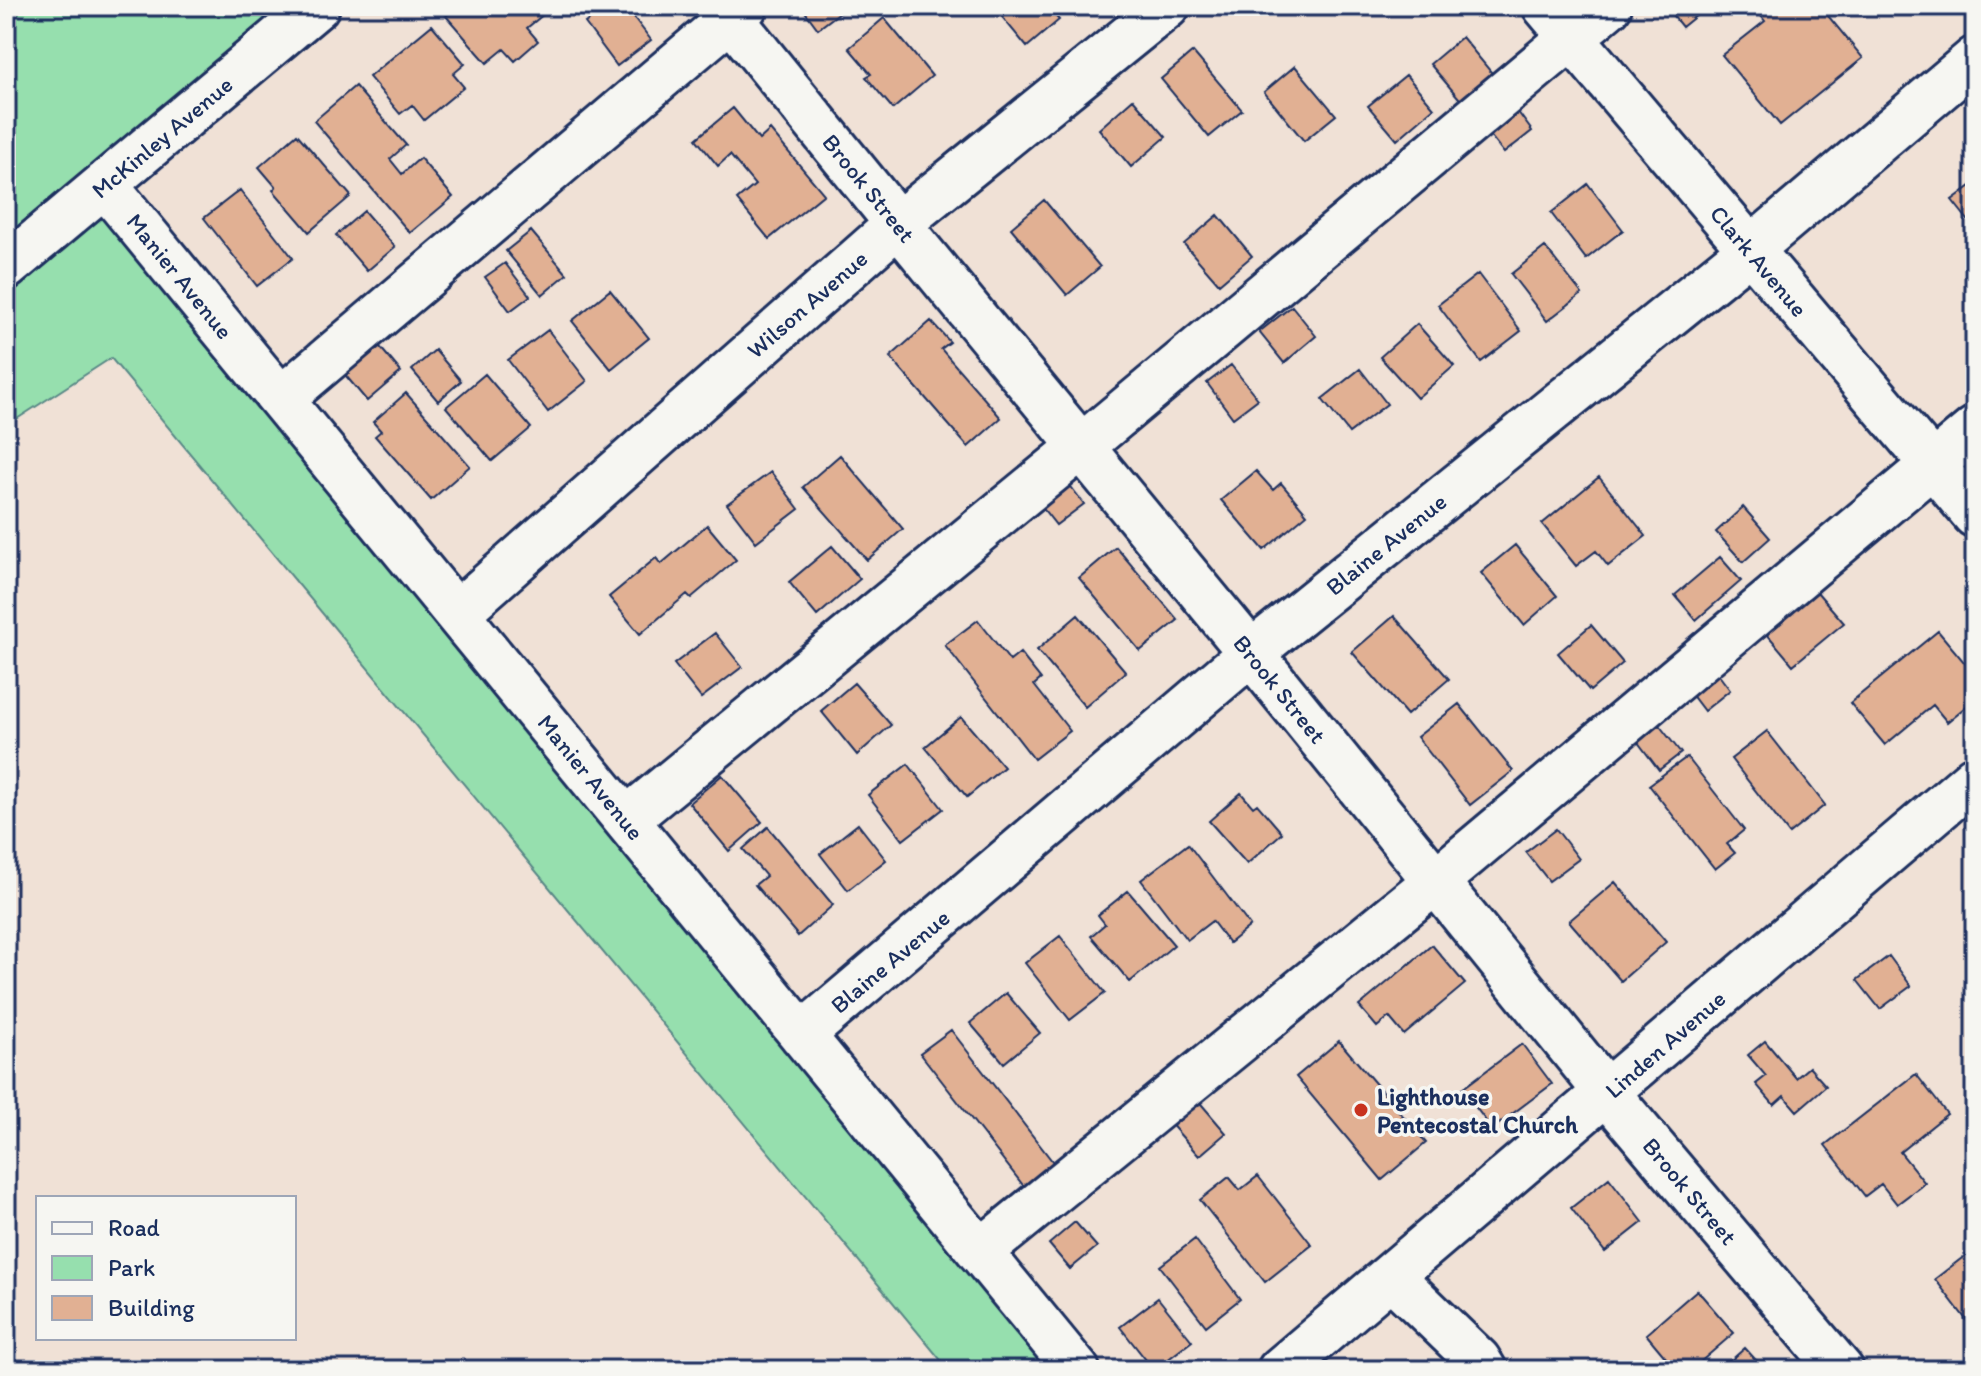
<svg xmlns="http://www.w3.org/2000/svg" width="1981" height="1376" font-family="Itim,sans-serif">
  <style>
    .green { fill: #96dfae; stroke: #588786; stroke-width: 2 }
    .building { fill: #e1b093; stroke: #1b2f5e; stroke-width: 2 }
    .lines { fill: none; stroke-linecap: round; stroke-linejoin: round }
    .minor-casing { stroke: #1b2f5e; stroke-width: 50 }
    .minor { stroke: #f6f6f2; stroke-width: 44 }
    .poi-dot { fill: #c8321e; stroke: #f6f6f2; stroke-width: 3 }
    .labels { text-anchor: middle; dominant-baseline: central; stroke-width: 7; stroke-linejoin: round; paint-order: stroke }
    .street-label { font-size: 24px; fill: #1b2f5e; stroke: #f6f6f2 }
    .poi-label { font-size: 24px; font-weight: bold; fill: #1b2f5e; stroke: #f6f6f2; text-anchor: start }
  </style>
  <rect width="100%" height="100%" fill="#f0e1d6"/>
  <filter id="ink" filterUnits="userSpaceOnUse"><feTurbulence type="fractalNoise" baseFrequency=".0125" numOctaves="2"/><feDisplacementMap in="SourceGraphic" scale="16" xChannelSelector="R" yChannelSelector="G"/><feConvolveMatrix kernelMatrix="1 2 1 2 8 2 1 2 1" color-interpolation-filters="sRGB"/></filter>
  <g filter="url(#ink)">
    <path class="green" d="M6,6H317L105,185L1077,1370H949L111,358L6,426Z"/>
    <path class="building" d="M457,6H547L550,9L527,28L538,41L515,61L504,49L487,63L446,16Z
      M607,6H625L651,40L617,66L585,23Z
      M801,6H848L818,29Z
      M993,6H1047L1059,20L1027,47Z
      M1665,6H1708L1682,27Z
      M1753,6H1820L1863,58L1780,125L1722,55L1765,21Z
      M884,18L932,76L893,109L866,77L871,74L849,48Z
      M432,25L465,64L453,74L464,87L424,120L412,105L400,114L369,77Z
      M1462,37L1496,78L1464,104L1430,64Z
      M1193,52L1242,110L1209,137L1161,79Z
      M1295,66L1336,115L1304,141L1264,92Z
      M1406,75L1434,108L1397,140L1368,106Z
      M355,86L406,145L390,159L402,174L420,158L453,197L410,233L314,121Z
      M1133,99L1166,137L1131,167L1099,129Z
      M733,108L759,140L770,130L824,194L769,239L737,200L755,185L730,155L718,166L696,139Z
      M1515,108L1532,131L1504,153L1486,130Z
      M297,134L351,196L309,232L273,190L276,187L259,167Z
      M1975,183V229L1952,200Z
      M1588,184L1623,230L1586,259L1551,213Z
      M240,190L293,258L257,286L204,218Z
      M1044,200L1100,267L1067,295L1011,228Z
      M364,211L395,247L367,271L336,235Z
      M1218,215L1252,256L1219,284L1184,244Z
      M531,231L567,274L542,295L506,251Z
      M1545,247L1582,294L1547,321L1511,274Z
      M505,263L530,296L510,311L485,277Z
      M1478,274L1521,331L1481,362L1438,305Z
      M610,290L649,338L611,369L572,321Z
      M1292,306L1316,336L1284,363L1259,332Z
      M931,321L950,342L941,349L1001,418L968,447L890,357Z
      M1417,324L1454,366L1417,398L1380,357Z
      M548,330L587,381L548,412L508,360Z
      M375,341L401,372L367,401L341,370Z
      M435,350L461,381L438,401L412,370Z
      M1231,365L1258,399L1233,418L1207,383Z
      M1360,369L1387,404L1349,433L1322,399Z
      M485,374L531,428L492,461L446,407Z
      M406,393L470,466L431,500L375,436L381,431L373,422Z
      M840,455L903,529L867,560L803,487Z
      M1256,471L1273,490L1281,483L1307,514L1264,550L1221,500Z
      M771,472L799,509L756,542L727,504Z
      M1599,477L1646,536L1608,566L1596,551L1576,566L1542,524Z
      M1069,484L1084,504L1056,525L1041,506Z
      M1743,507L1770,538L1743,562L1716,532Z
      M707,525L736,560L691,598L687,594L640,634L609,597L656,558L661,564Z
      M1515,545L1557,596L1524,625L1481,573Z
      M832,546L860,579L817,616L789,582Z
      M1116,547L1178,620L1140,651L1079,578Z
      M1720,557L1741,581L1696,620L1675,595Z
      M1817,592L1844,623L1793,665L1767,634Z
      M1078,615L1126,672L1085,707L1037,650Z
      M1394,616L1449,679L1407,715L1352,652Z
      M978,620L1010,661L1020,653L1041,679L1034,685L1070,731L1034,759L945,645Z
      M1591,625L1623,663L1590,691L1558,653Z
      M1938,631L1975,675V699L1947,722L1933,705L1885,745L1850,703Z
      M715,633L742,667L701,698L674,664Z
      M1712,666L1730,690L1704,711L1685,686Z
      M854,683L891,725L857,755L821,711Z
      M1459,704L1513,771L1470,805L1417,737Z
      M1652,716L1681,753L1659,770L1631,733Z
      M961,717L1004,767L967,797L925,747Z
      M1767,731L1825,805L1789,834L1731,759Z
      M1687,757L1744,830L1727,844L1735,853L1715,869L1649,785Z
      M908,764L943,809L903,840L868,795Z
      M722,775L762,822L729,851L689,803Z
      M1241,793L1253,807L1257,804L1282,833L1247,864L1209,821Z
      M858,824L886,860L848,890L820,854Z
      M768,827L833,905L798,936L755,885L766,876L743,849Z
      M1556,829L1579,859L1549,881L1526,852Z
      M1188,844L1250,926L1229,943L1212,921L1187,940L1141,880Z
      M1615,882L1666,942L1621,981L1569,921Z
      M1128,891L1174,945L1130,982L1091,936L1105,924L1098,915Z
      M1060,936L1105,993L1070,1020L1025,963Z
      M1432,945L1465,984L1404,1035L1389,1017L1377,1027L1359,1006Z
      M1889,956L1911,986L1880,1009L1857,980Z
      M1006,993L1040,1033L1004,1063L970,1023Z
      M951,1030L1056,1166L1026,1189L920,1053Z
      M1339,1041L1426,1143L1382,1180L1296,1077Z
      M1765,1041L1796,1078L1809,1067L1826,1086L1797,1111L1784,1096L1774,1105L1756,1084L1766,1076L1748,1055Z
      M1522,1044L1552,1084L1492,1129L1462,1089Z
      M1916,1074L1947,1114L1900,1152L1925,1183L1897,1204L1881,1184L1865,1196L1825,1145Z
      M1196,1098L1226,1133L1199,1156L1169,1122Z
      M1258,1176L1312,1245L1265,1282L1200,1200L1229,1177L1240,1190Z
      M1609,1178L1643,1222L1605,1252L1571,1208Z
      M1075,1222L1097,1247L1070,1269L1049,1244Z
      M1195,1239L1240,1299L1206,1326L1160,1266Z
      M1975,1248V1317L1968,1322L1935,1279Z
      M1697,1290L1734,1333L1691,1370H1676L1646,1334Z
      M1158,1298L1192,1341L1154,1370L1120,1327Z
      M1745,1348L1765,1370H1720Z"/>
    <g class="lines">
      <g class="minor-casing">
        <path id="minor" d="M721,6L898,224L1251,653L1607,1093L1841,1370
          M1545,6L1975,515
          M105,185L1077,1370
          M6,267L317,6
          M281,399L745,6
          M457,613L898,224L1167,6
          M626,820L1081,447L1609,6
          M802,1035L1251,653L1750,250L1975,59
          M980,1252L1436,881L1975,429
          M1392,1277L1478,1360L1484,1370
          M1280,1370L1975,778"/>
      </g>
      <use href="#minor" class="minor"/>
    </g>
  </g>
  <circle class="poi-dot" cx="1361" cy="1110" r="8"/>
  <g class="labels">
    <g class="street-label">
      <text transform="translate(162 137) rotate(-40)">McKinley Avenue</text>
      <text transform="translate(869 188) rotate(51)">Brook Street</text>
      <text transform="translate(1759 261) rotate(50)">Clark Avenue</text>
      <text transform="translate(180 276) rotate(51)">Manier Avenue</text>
      <text transform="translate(807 304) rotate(-41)">Wilson Avenue</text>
      <text transform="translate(1386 544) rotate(-39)">Blaine Avenue</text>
      <text transform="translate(1280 689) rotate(51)">Brook Street</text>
      <text transform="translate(591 777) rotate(51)">Manier Avenue</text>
      <text transform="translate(890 961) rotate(-40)">Blaine Avenue</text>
      <text transform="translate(1665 1044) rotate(-41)">Linden Avenue</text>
      <text transform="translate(1690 1191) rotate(50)">Brook Street</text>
    </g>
    <g class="poi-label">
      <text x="1377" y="1096">Lighthouse<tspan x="1377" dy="28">Pentecostal Church</tspan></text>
    </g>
  </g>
  <rect width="1981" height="1376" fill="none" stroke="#f6f6f2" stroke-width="32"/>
  <rect x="16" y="16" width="1949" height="1344" fill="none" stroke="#1b2f5e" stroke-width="3" filter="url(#ink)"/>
  <rect x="36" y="1196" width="260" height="144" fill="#f6f6f2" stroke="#9ea6b7" stroke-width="2"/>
  <rect x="52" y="1222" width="40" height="12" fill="#f6f6f2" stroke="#9ea6b7" stroke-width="2"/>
  <text x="108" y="1236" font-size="24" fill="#1b2f5e">Road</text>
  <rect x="52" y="1256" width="40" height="24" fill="#96dfae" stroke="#9ea6b7" stroke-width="2"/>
  <text x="108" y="1276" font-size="24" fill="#1b2f5e">Park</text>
  <rect x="52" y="1296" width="40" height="24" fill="#e1b093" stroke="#9ea6b7" stroke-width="2"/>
  <text x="108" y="1316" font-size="24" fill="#1b2f5e">Building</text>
</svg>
